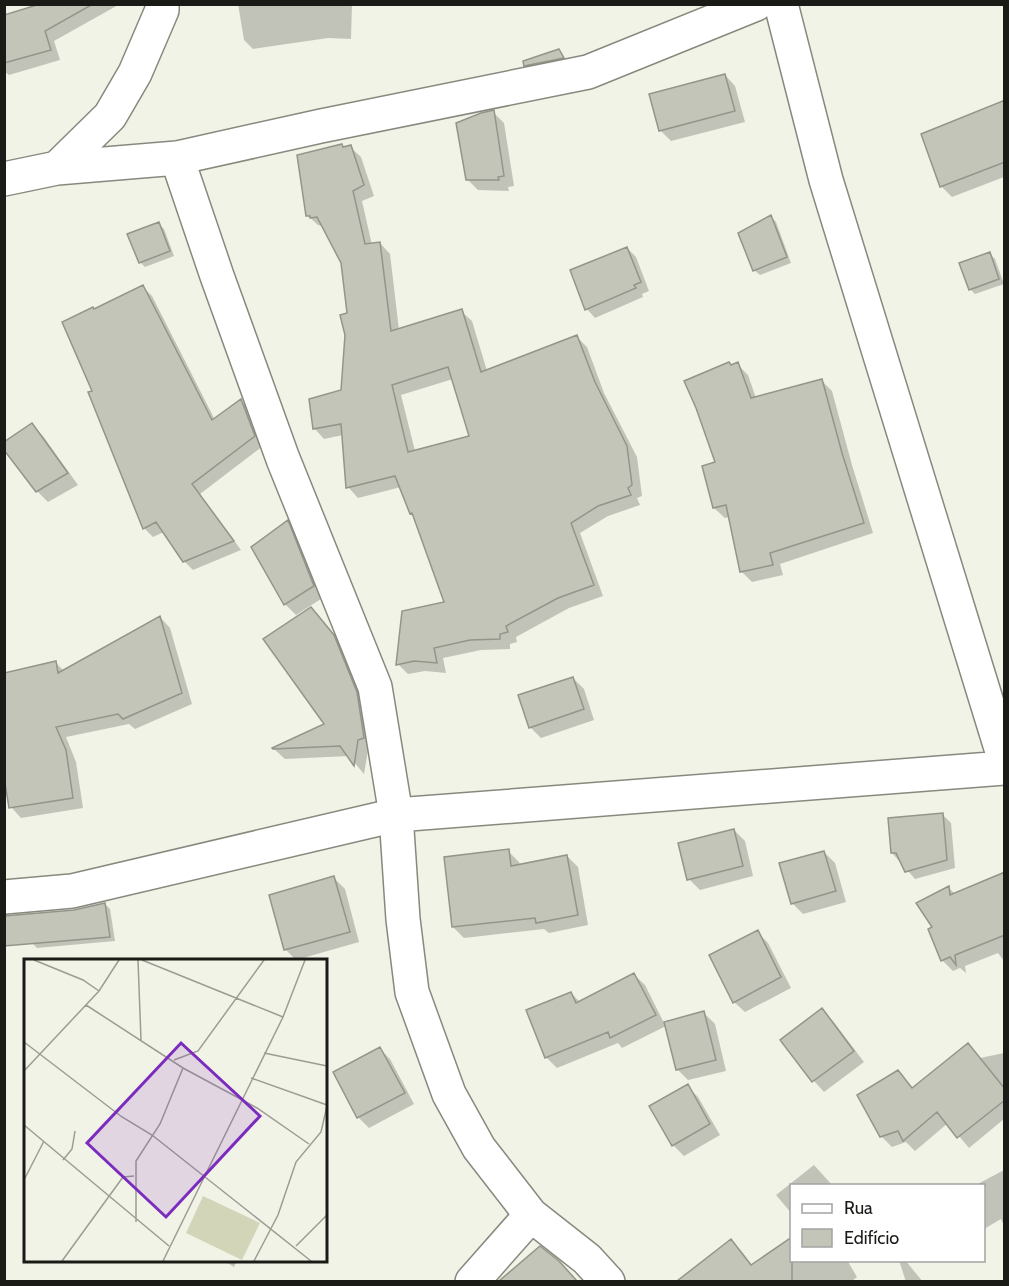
<svg xmlns="http://www.w3.org/2000/svg" width="1009" height="1286" font-family="Cabin,sans-serif">
  <style>
    .shadow { fill: #0003; fill-rule: evenodd }
    .building { fill: #c4c5b9; stroke: #94958a; stroke-width: 1.5; fill-rule: evenodd }
    .lines { fill: none; stroke-linecap: round; stroke-linejoin: round }
    .minor-casing { stroke: #88897e; stroke-width: 36 }
    .minor { stroke: #fff; stroke-width: 33 }
    .inset-road { fill: none; stroke: #9c9c93; stroke-width: 1.5 }
    .view { fill: #7b2cbf; fill-opacity: 0.15; stroke: #7b2cbf; stroke-width: 3 }
    .inset-edge { fill: none; stroke: #1a1a16; stroke-width: 3 }
  </style>
  <rect width="100%" height="100%" fill="#f2f3e7"/>
  <path class="shadow" d="M35,4H120L54,41L60,60L9,75L4,71V16L36,7Z
    M238,4H352L351,39L328,38L253,49L244,40Z
    M558,50L563,56L567,63L530,70L525,65Z
    M725,75L735,86L745,122L671,141L660,130Z
    M1004,103V177L952,197L941,186Z
    M493,112L504,123L514,186L508,187L509,191L478,190L467,179Z
    M350,147L361,157L374,196L362,201L372,245L380,243L390,254L399,330L461,311L472,321L487,371L577,337L587,347L604,393L637,457L642,496L637,498L640,505L608,516L580,533L603,596L569,608L516,637L517,642L510,644V649L481,650L443,658L446,673L425,671L408,674L398,664L446,603L415,517L412,513L401,487L358,498L348,487L343,435L324,439L314,428L342,391L349,314L342,263L325,227L318,225L307,215L344,148ZM453,379L471,437L415,451L401,395Z
    M771,217L776,222L791,263L760,275L754,270Z
    M159,224L164,229L174,256L145,267L140,262Z
    M627,248L636,257L649,291L642,294L643,297L595,318L587,309Z
    M990,254L995,259L1004,284L975,294L970,289Z
    M143,287L152,296L215,420L241,401L250,409L263,446L200,494L241,550L193,570L184,561L164,532L153,537L144,528L94,392V310Z
    M737,364L748,375L756,398L822,381L832,391L852,465L873,533L780,564L783,575L752,582L741,571L730,517L725,518L714,508L717,463L732,366Z
    M32,425L43,436L78,485L48,502L37,491Z
    M287,522L298,533L324,597L296,615L285,604L253,548Z
    M311,609L344,647L367,704L374,748L368,750L364,774L349,756L285,759L274,749L326,725Z
    M160,617L170,628L192,704L135,729L129,724L66,737L76,762L83,808L21,818L11,807L56,663L64,671Z
    M573,678L584,689L594,720L541,738L530,727Z
    M942,814L951,823L955,868L915,879L892,853Z
    M734,830L745,841L753,876L700,890L689,879Z
    M508,851L519,862L520,865L567,856L578,867L588,925L549,933L544,929L464,938L453,927Z
    M824,852L835,863L846,902L803,914L792,903Z
    M1004,874V961L998,953L965,966L966,973L960,968L953,971L942,960L934,927L949,888L955,894Z
    M334,878L345,889L359,942L296,960L286,950L270,896Z
    M105,904L110,909L115,941L37,948L32,943L74,911Z
    M757,932L768,943L791,988L745,1012L734,1002Z
    M634,975L645,985L664,1023L704,1013L715,1024L726,1071L688,1080L677,1069L666,1026L622,1048L618,1043L557,1068L546,1057L571,993L580,1002Z
    M822,1010L833,1021L864,1062L824,1092L814,1081L783,1040Z
    M968,1045L980,1058L1004,1053V1119L969,1148L948,1123L915,1151L906,1142L892,1147L881,1136L898,1071L913,1089Z
    M380,1049L390,1059L414,1104L369,1128L358,1117Z
    M687,1086L698,1097L720,1135L684,1156L673,1145Z
    M814,1165L833,1186H792V1214L776,1195Z
    M1004,1170V1226L1001,1219L984,1229V1186H974Z
    M731,1241L742,1252L765,1282H708L697,1267Z
    M766,1256L792,1260H847L857,1277L851,1282H784Z
    M223,1260H237L234,1267Z
    M899,1260H905L923,1282H906Z
    M570,1274L577,1282H508L505,1278Z"/>
  <path class="building" d="M40,4H93L45,31L51,50L4,63V15Z
    M559,49L564,58L524,66L523,61Z
    M725,74L735,111L659,131L649,94Z
    M1005,100V162L940,187L921,134Z
    M494,110L504,176L498,177L499,180H466L456,123L481,113Z
    M342,144L343,147L351,145L364,185L353,191L365,244L380,242L391,331L462,309L481,372L577,335L595,382L627,446L632,485L628,488L631,495L598,506L571,523L594,585L558,598L506,626L508,632L500,634V639L470,640L434,648L437,663L414,661L396,665L402,611L444,602L412,513L410,514L395,476L346,488L341,424L313,429L309,399L341,390L345,335L340,315L347,313L341,263L317,217L310,218V216H306L297,155ZM448,367L469,436L408,452L392,385Z
    M771,215L787,257L753,271L738,233Z
    M159,222L170,251L139,263L127,234Z
    M627,247L641,282L634,285L636,288L585,310L570,270Z
    M990,252L999,279L969,290L959,263Z
    M143,285L212,420L241,399L255,436L192,484L234,541L183,562L156,522L143,529L88,392L92,391L62,322L93,307L94,309Z
    M729,362L731,365L738,362L751,398L822,379L842,453L864,523L770,553L773,565L740,572L726,505L713,508L702,466L715,462L696,408L684,381Z
    M32,423L68,473L36,492L4,450V442Z
    M288,520L314,586L284,605L251,547Z
    M311,607L334,635L357,692L364,738L358,740L354,766L340,746L273,749L272,748L324,724L263,639Z
    M160,616L182,693L123,719L118,714L56,727L66,750L73,798L9,808L4,777V673L56,661L58,673Z
    M573,677L584,709L529,728L518,695Z
    M943,813L947,860L905,872L896,853H891L888,818Z
    M734,829L743,866L687,880L678,843Z
    M509,849L511,866L567,855L578,915L536,923L535,918L452,927L444,857Z
    M824,851L836,891L791,904L779,863Z
    M1005,872V935L955,955L956,965L950,957L941,961L928,929L932,927L916,903L949,886L950,895Z
    M334,876L350,932L284,950L269,895Z
    M105,903L110,937L4,946V916L74,910Z
    M758,930L781,977L733,1003L709,955Z
    M634,973L656,1015L610,1038L608,1032L545,1058L526,1010L571,992L576,1003Z
    M822,1008L854,1051L812,1082L780,1040Z
    M704,1011L716,1060L676,1070L664,1022Z
    M968,1043L1005,1089V1100L957,1138L937,1112L903,1141L898,1131L880,1137L857,1095L898,1070L912,1088Z
    M380,1047L405,1093L357,1118L333,1072Z
    M688,1084L710,1124L672,1146L649,1106Z
    M792,1237V1281H677L731,1239L751,1265Z
    M540,1246L559,1261L577,1281H499Z"/>
  <g class="lines">
    <g class="minor-casing">
      <path id="minor" d="M781,4L826,180L1004,758
        M177,158L217,276L283,459L375,687L396,815L403,919L412,992L449,1094L479,1148L531,1215L587,1259L608,1282
        M57,168L110,116L135,73L162,10V4
        M4,179L57,168L177,158L321,126L588,72L756,4
        M4,897L72,891L396,815L1004,768
        M472,1282L531,1215"/>
    </g>
    <use href="#minor" class="minor"/>
  </g>
  <g transform="translate(24 959)">
    <rect width="303" height="303" fill="#f2f3e7"/>
    <path d="M179,237L236,264L218,301L162,274Z" fill="#d3d5b9"/>
    <path class="inset-road" d="M10,1L59,21L75,32M114,1L117,81M118,1L259,58M62,46L159,109L233,149L285,185M0,83L98,158L128,176L287,302M240,94L303,107M150,101L174,92L240,1M0,112L75,32L95,1M227,119L303,146M0,166L145,287M39,201L48,190L51,172M0,221L20,182M112,263V202L136,165L159,109M272,287L303,256M38,302L99,218L110,217M139,302L259,58L281,1M230,302L254,256L272,203L297,173L303,147"/>
    <path class="view" d="M157,84L236,157L142,258L63,184Z"/>
    <rect width="303" height="303" class="inset-edge"/>
  </g>
  <rect width="1009" height="1286" fill="none" stroke="#1a1a16" stroke-width="12"/>
  <rect x="790" y="1184" width="195" height="78" fill="#ffffff" stroke="#a3a3a2" stroke-width="1.5"/>
  <rect x="802" y="1204" width="30" height="9" fill="#ffffff" stroke="#a3a3a2" stroke-width="1.5"/>
  <text x="844" y="1214" font-size="18" fill="#1a1a16">Rua</text>
  <rect x="802" y="1229" width="30" height="18" fill="#c4c5b9" stroke="#a3a3a2" stroke-width="1.5"/>
  <text x="844" y="1244" font-size="18" fill="#1a1a16">Edifício</text>
</svg>
